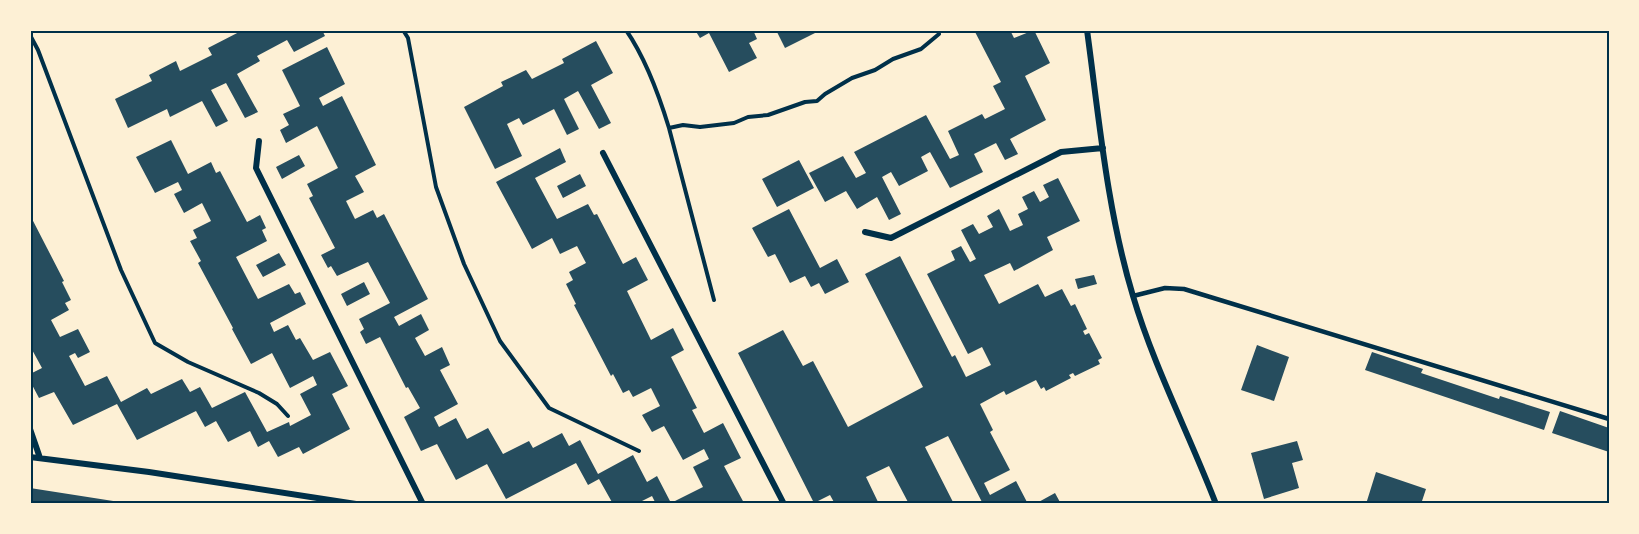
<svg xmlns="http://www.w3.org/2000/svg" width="1639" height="534" font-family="'Roboto Serif',serif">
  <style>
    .building { fill: #264d5e }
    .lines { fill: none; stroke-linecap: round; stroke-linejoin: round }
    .path { stroke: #003049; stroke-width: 4 }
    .service { stroke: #003049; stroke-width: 4.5 }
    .minor { stroke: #003049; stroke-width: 6 }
    .neatline { fill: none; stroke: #003049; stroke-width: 2 }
  </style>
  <rect width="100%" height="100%" fill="#fdf0d5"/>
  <path class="building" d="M243,30H322L325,36L294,52L287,40L257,56L260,61L237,74L258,112L245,118L226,83L211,90L228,121L216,127L202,101L170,117L167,109L128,128L115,99L152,81L149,75L176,61L180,71L212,55L208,48Z
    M695,30H753L757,39L749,43L757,58L729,72L709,33L700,38Z
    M776,30H813L815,33L785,48Z
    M974,30H1010L1014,38L1034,30L1050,63L1025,76L1046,120L1010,139L1018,154L1005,160L996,143L974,154L983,172L950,188L930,152L921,157L928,171L899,186L891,172L882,177L901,214L889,220L877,197L857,209L846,191L825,202L809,173L843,156L856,178L866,173L854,152L926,115L950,159L959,155L948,131L982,114L985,119L1005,109L993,86L1001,82Z
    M596,41L613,73L591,85L611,123L599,129L578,91L564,99L579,129L567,135L554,109L523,125L519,118L507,124L522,156L495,169L464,107L503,86L501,82L526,70L532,79L564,63L562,59Z
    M327,47L345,84L319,98L323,106L342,96L376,165L355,176L364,192L346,201L355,219L373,210L377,218L384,214L428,299L394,317L399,326L421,314L429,330L415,338L425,356L442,347L450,365L440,370L458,404L434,417L439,427L456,418L467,439L488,428L503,454L529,441L533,448L562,433L569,446L580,440L598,474L633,455L647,482L657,476L671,503L703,487L693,467L709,459L704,449L683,460L664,426L652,432L642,415L660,406L651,388L633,397L629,390L623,393L613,374L611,376L574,305L576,304L566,284L573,280L569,272L586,263L577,246L560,254L552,238L532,249L496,182L560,148L566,162L535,178L557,219L588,204L594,215L597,214L623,264L636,257L648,280L627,291L651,340L673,328L684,350L671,357L697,408L692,410L704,433L723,423L741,458L724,466L744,503L656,504L652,496L636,504H613L599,479L588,485L576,463L506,499L487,464L456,480L437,444L421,451L404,417L420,408L408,387L406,388L380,337L366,344L360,332L364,329L359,319L390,303L368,262L337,276L331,266L328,268L321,255L335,248L309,198L313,196L307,184L338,168L317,126L286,143L280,130L289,125L283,114L300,106L282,70Z
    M171,140L188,174L211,162L216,173L220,171L247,222L260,215L266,228L262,230L267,241L236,257L258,299L289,284L295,294L300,292L306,304L270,323L274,332L288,325L296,340L300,338L313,360L330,352L348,386L332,394L350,429L303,454L299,447L278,457L269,441L258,447L250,431L228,442L216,421L205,427L196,411L137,440L117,404L73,425L54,392L39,398L30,381V374L42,368L30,346V215L64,281L62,282L71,300L65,303L69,310L51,320L60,337L78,329L90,352L78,358L75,353L69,356L85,386L107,376L121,402L147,388L151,394L182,379L190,392L200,387L212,408L245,392L267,432L289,422L290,426L311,415L300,394L317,385L313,376L290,388L272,353L251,364L232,329L233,328L198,263L201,261L190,241L197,238L193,230L211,221L202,203L184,213L174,194L182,190L178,182L155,193L136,157Z
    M299,155L305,166L282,179L276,167Z
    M799,160L814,188L777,207L762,179Z
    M580,174L586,186L563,198L557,186Z
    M1058,178L1080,221L1047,237L1053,250L1014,271L1010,263L984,275L999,304L1038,284L1045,297L1062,289L1071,306L1075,304L1087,329L1083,331L1085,335L1089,333L1102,358L1098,360L1100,364L1075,376L1073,373L1069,375L1071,378L1046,391L1044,387L1041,389L1036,380L1006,395L1004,391L980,404L993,430L990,432L1010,470L984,483L990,495L1016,481L1028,504H983L948,436L925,447L954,504H909L889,466L866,477L879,504H835L830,495L814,503L738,353L783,330L803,366L813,361L848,427L923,387L865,274L900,256L952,357L955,355L966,377L991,365L982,347L968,354L927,274L955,260L951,251L961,246L970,262L976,259L961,230L973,224L979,234L993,227L987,216L999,209L1010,231L1023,225L1018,214L1028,209L1022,197L1034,191L1040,202L1049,197L1043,185Z
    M789,209L820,268L837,259L849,282L825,294L819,283L811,287L805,276L790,283L775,254L768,257L752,228Z
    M279,253L286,265L263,277L256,265Z
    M1094,275L1097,284L1078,289L1075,279Z
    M364,282L370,294L347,306L341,294Z
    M1257,345L1289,357L1274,401L1241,390Z
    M1372,352L1423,369L1421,373L1499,399L1500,396L1550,412L1544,430L1365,370Z
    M1560,411L1609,428V452L1552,433Z
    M1297,441L1303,460L1292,463L1299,488L1264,499L1251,453Z
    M1376,472L1426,489L1421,504H1366Z
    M30,488L126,503V504H30Z
    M1055,493L1061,504H1035Z"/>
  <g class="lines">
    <path class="path" d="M403,30L408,38L436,187L464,264L500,341L549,408L639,451
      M626,30C646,59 659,95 669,128L683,125L700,127L734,123L748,117L768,115L805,102L817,101L825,94L852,78L875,70L893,59L921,49L939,34
      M30,35L38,50L121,270L155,343L188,362L259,393L277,404L288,416
      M669,128L714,300"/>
    <path class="service" d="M1133,296L1165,288L1184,289L1609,419"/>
    <path class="minor" d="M1087,30C1099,118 1107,210 1133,296C1154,367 1189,434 1216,504
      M259,141L256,168L423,504
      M603,153L784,504
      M865,232L891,238L1061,152L1103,148
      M30,429L40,458
      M30,457L149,472L356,504"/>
  </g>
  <rect width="1639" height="534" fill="none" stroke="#fdf0d5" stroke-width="63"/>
  <rect x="32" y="32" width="1576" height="470" class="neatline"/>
</svg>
